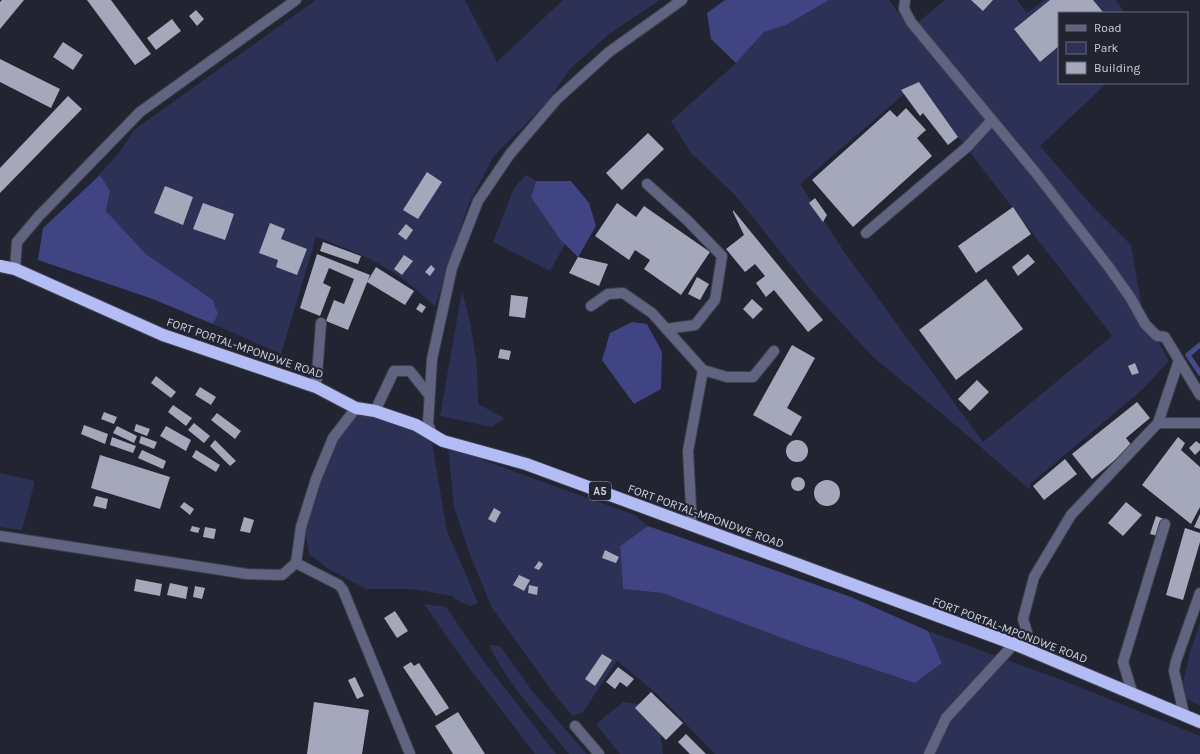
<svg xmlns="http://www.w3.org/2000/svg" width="1200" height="754" font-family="Karla,sans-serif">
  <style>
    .green { fill: #2d3155; fill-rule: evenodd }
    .forest { fill: #404482 }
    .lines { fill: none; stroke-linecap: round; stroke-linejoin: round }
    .stream { stroke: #464b8a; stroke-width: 5 }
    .building { fill: #a5a8bb }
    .minor-casing { stroke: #3e404d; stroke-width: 12 }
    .highway-casing { stroke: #3e404d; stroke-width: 14 }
    .minor { stroke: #606481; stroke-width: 10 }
    .highway { stroke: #b4bcf5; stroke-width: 12 }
    .labels { text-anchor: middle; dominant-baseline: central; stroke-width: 4; stroke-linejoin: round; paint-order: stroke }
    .shield { fill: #222432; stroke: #9c9ea9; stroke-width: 1 }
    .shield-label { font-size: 11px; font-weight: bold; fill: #d0d2dc }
    .street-label { font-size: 12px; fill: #d0d2dc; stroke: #222432 }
  </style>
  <rect width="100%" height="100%" fill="#222432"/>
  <path class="green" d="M316,0H465L497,62L563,0H660L609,34L569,70L548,101L493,157L468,205L435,307C399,270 364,254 316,237L281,354L213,324L218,314L213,300L146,254L106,211L110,191L100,176L85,190L119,153L134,130Z
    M829,0H889L910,29L945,0H1017L1027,13L1044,0H1116L1125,13H1059V83H1103L1105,85L1040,146L1092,206L1131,245L1143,314L1169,361L1142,390L1030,484V490L946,417L873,357L810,289L735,195L691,153L671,121L736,63L764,32L786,25ZM918,82C980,169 1048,251 1112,336L983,442L845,253L800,184Z
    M526,175L536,181L531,197L567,241L550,271L493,242L514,188Z
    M462,291L470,322L477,366L478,404L504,418L492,427L440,416Z
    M355,410L431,437L447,531L478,603L471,606L460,602L452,596L413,589H366L327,568L309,554L303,520L335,430Z
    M448,446L499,466L635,515L648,526L620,546L623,589L662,593L798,644L915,683L942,663L928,631L1062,680L1200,736V754H715L656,693L617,661L583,712L573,716L558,699L492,608L470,555L454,507Z
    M0,473L35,481L22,530L0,527Z
    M424,604L446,607L479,655L556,754H535L470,669Z
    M1200,623V706L1180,695L1191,649Z
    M489,645L500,646L532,691L587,754H569C541,719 508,685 489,645Z
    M623,702L646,705L661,736L663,754H620L596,724Z"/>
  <path class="forest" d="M725,0H829L786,25L764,32L736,63L711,39L707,13Z
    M100,175L110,191L106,211L146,254L213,300L218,314L213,324L150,298L38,260L43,228Z
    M536,181H571L589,203L596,226L578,257L560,239L531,197Z
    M632,322L647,324L662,352L661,389L634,404L602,360L610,333Z
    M648,526L851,597L928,631L942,663L915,683L798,644L662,593L623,589L620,546Z"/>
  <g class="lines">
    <path class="stream" d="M1200,345L1188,355L1200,373"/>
  </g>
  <path class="building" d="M2,0H24L0,29V2Z
    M87,0H111L151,54L135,65Z
    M971,0H993L983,11Z
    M1050,0H1093L1103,12L1059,13V46L1040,62L1014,29Z
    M196,10L204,19L197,26L189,16Z
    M172,19L181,31L156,50L147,38Z
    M63,42L83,55L73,70L53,57Z
    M0,59L60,89L51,108L0,82Z
    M919,82L958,137L948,145L923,113L920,116L901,90Z
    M68,96L82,109L0,193V168Z
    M906,108L926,130L917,138L932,156L853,227L812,180L890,110L897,117Z
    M648,133L664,149L622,190L606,173Z
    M427,172L442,182L418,219L403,210Z
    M165,186L193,197L183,225L154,213Z
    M815,198L827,215L823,222L809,203Z
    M203,203L234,214L225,240L193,229Z
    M617,203L636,217L644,206L710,252L681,295L644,269L650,260L635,250L629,260L595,236Z
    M1013,207L1031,234L976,273L958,246Z
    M733,210L823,320L808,332L774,290L766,297L756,283L765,276L755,264L745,272L726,249L744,235L733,212Z
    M270,223L285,229L281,239L307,249L297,275L276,267L278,260L259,253Z
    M406,224L413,230L406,240L398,234Z
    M323,242L361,256L358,264L320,251Z
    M317,254L370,275L348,330L326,321L334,300L344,304L354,279L329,268L323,283L331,287L320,316L300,308Z
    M1028,254L1035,262L1018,276L1012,267Z
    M404,255L413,261L402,275L394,269Z
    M578,257L608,264L599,286L569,273Z
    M431,265L435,269L430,276L425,272Z
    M376,267L414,291L405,305L367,282Z
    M697,277L709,284L700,300L688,294Z
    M986,279L1023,329L956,380L919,330Z
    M511,295L528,297L525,318L509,316Z
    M752,299L763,309L753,319L743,309Z
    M420,303L426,307L422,313L416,309Z
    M792,345L815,358L787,408L802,417L791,436L753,415Z
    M500,349L511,351L509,360L498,358Z
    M1135,363L1139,373L1132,375L1128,366Z
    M156,376L176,392L171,398L151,383Z
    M977,380L989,392L970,411L958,399Z
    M200,387L216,397L211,405L195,395Z
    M1137,402L1150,418L1126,438L1132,446L1092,479L1072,454Z
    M173,405L192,418L186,426L168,412Z
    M104,412L117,417L114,424L101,419Z
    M217,413L241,431L235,439L211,420Z
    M194,423L210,436L204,443L188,430Z
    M136,424L150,429L147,436L134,431Z
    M84,425L108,434L105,444L81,434Z
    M117,426L137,436L134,443L113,433Z
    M166,426L191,440L186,451L160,436Z
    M141,436L157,442L154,449L139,443Z
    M112,437L136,446L133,453L110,445Z
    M1178,437L1185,443L1181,450L1200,467V507L1191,524L1142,485Z
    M215,440L236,461L230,466L210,446Z
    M786 451a11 11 0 1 1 22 0a11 11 0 1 1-22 0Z
    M1196,441L1200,444V450L1195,455L1189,448Z
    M142,450L166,461L163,469L138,458Z
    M196,450L220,465L216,472L192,457Z
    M100,455L170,477L160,509L91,488Z
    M1065,459L1077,474L1044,500L1033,486Z
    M791 484a7 7 0 1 1 14 0a7 7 0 1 1-14 0Z
    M814 493a13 13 0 1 1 26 0a13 13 0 1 1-26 0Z
    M96,496L108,499L106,509L93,506Z
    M184,502L194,509L190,515L180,507Z
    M1126,502L1142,515L1123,536L1108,523Z
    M494,508L501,512L495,523L488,519Z
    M1200,514V529L1194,527Z
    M1156,516L1164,519L1158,536L1150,534Z
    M244,517L254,520L250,533L240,531Z
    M192,526L200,528L198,533L190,531Z
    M205,527L216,529L214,539L203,537Z
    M1185,528L1200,533V542L1183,600L1166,595Z
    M605,550L619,557L616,563L602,558Z
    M539,561L543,564L539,570L534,568Z
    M519,575L530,580L524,591L513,585Z
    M136,579L162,584L160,596L134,591Z
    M170,583L188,587L186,599L167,595Z
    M529,585L538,587L537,595L528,593Z
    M195,586L205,588L202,599L193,597Z
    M395,611L408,631L397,638L384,618Z
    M602,654L612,660L595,686L585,679Z
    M411,662L414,666L419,663L449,708L436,716L403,667Z
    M618,667L634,679L627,687L620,682L615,689L606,682Z
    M355,677L364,696L357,699L348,680Z
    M651,692L683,723L666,740L635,708Z
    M314,702L369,710L362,754H307Z
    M458,712L485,754H453L435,726Z
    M686,734L706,754H690L678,742Z"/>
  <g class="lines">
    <g class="minor-casing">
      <path id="minor" d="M905,0L904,9L911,22L1036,173L1108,266L1130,297L1145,324L1157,336L1165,337L1200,395
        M647,184L687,220L722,256L715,300L695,325L666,329
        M866,233L967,147L992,120
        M15,269L17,242L39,216L140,112L296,0
        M591,306L608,294L623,293L652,313L703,370L727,377H753L774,351
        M316,387L321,323
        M375,411L394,371H410L429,395
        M1158,423H1200
        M433,436L428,424L432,359L452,268L478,201L510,154L557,99L609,52L682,0
        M692,525L688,451L703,370
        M0,536L247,574L282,575L296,563L301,527L316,479L333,438L356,408
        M296,563L339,585L343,590L410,754
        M1033,652L1023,619L1034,577L1071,515L1158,423L1179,360
        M1133,695L1123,662L1165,524
        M1184,714L1174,671L1176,661L1200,593
        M575,726L599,754
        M929,754L946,718L1014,644"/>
    </g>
    <g class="highway-casing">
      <path id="highway" d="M0,266L15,269L163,335L316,387L356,408L375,411L416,425L443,441L526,464L1014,644L1200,722"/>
    </g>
    <use href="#minor" class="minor"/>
    <use href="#highway" class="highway"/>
  </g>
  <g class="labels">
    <rect class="shield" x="589" y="482" width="22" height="18" rx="3"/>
    <g class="shield-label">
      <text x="600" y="491">A5</text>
    </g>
    <g class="street-label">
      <text transform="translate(245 348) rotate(19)">FORT PORTAL-MPONDWE ROAD</text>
      <text transform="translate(706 516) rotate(20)">FORT PORTAL-MPONDWE ROAD</text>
      <text transform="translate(1010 630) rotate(21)">FORT PORTAL-MPONDWE ROAD</text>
    </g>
  </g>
  <rect x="1058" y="12" width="130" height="72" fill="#222432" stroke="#686a76"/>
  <rect x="1066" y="25" width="20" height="6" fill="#606481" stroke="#686a76"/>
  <text x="1094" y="32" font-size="12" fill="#d0d2dc">Road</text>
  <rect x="1066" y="42" width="20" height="12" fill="#2d3155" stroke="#686a76"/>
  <text x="1094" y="52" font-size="12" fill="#d0d2dc">Park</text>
  <rect x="1066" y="62" width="20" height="12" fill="#a5a8bb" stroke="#686a76"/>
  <text x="1094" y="72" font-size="12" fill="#d0d2dc">Building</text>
</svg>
